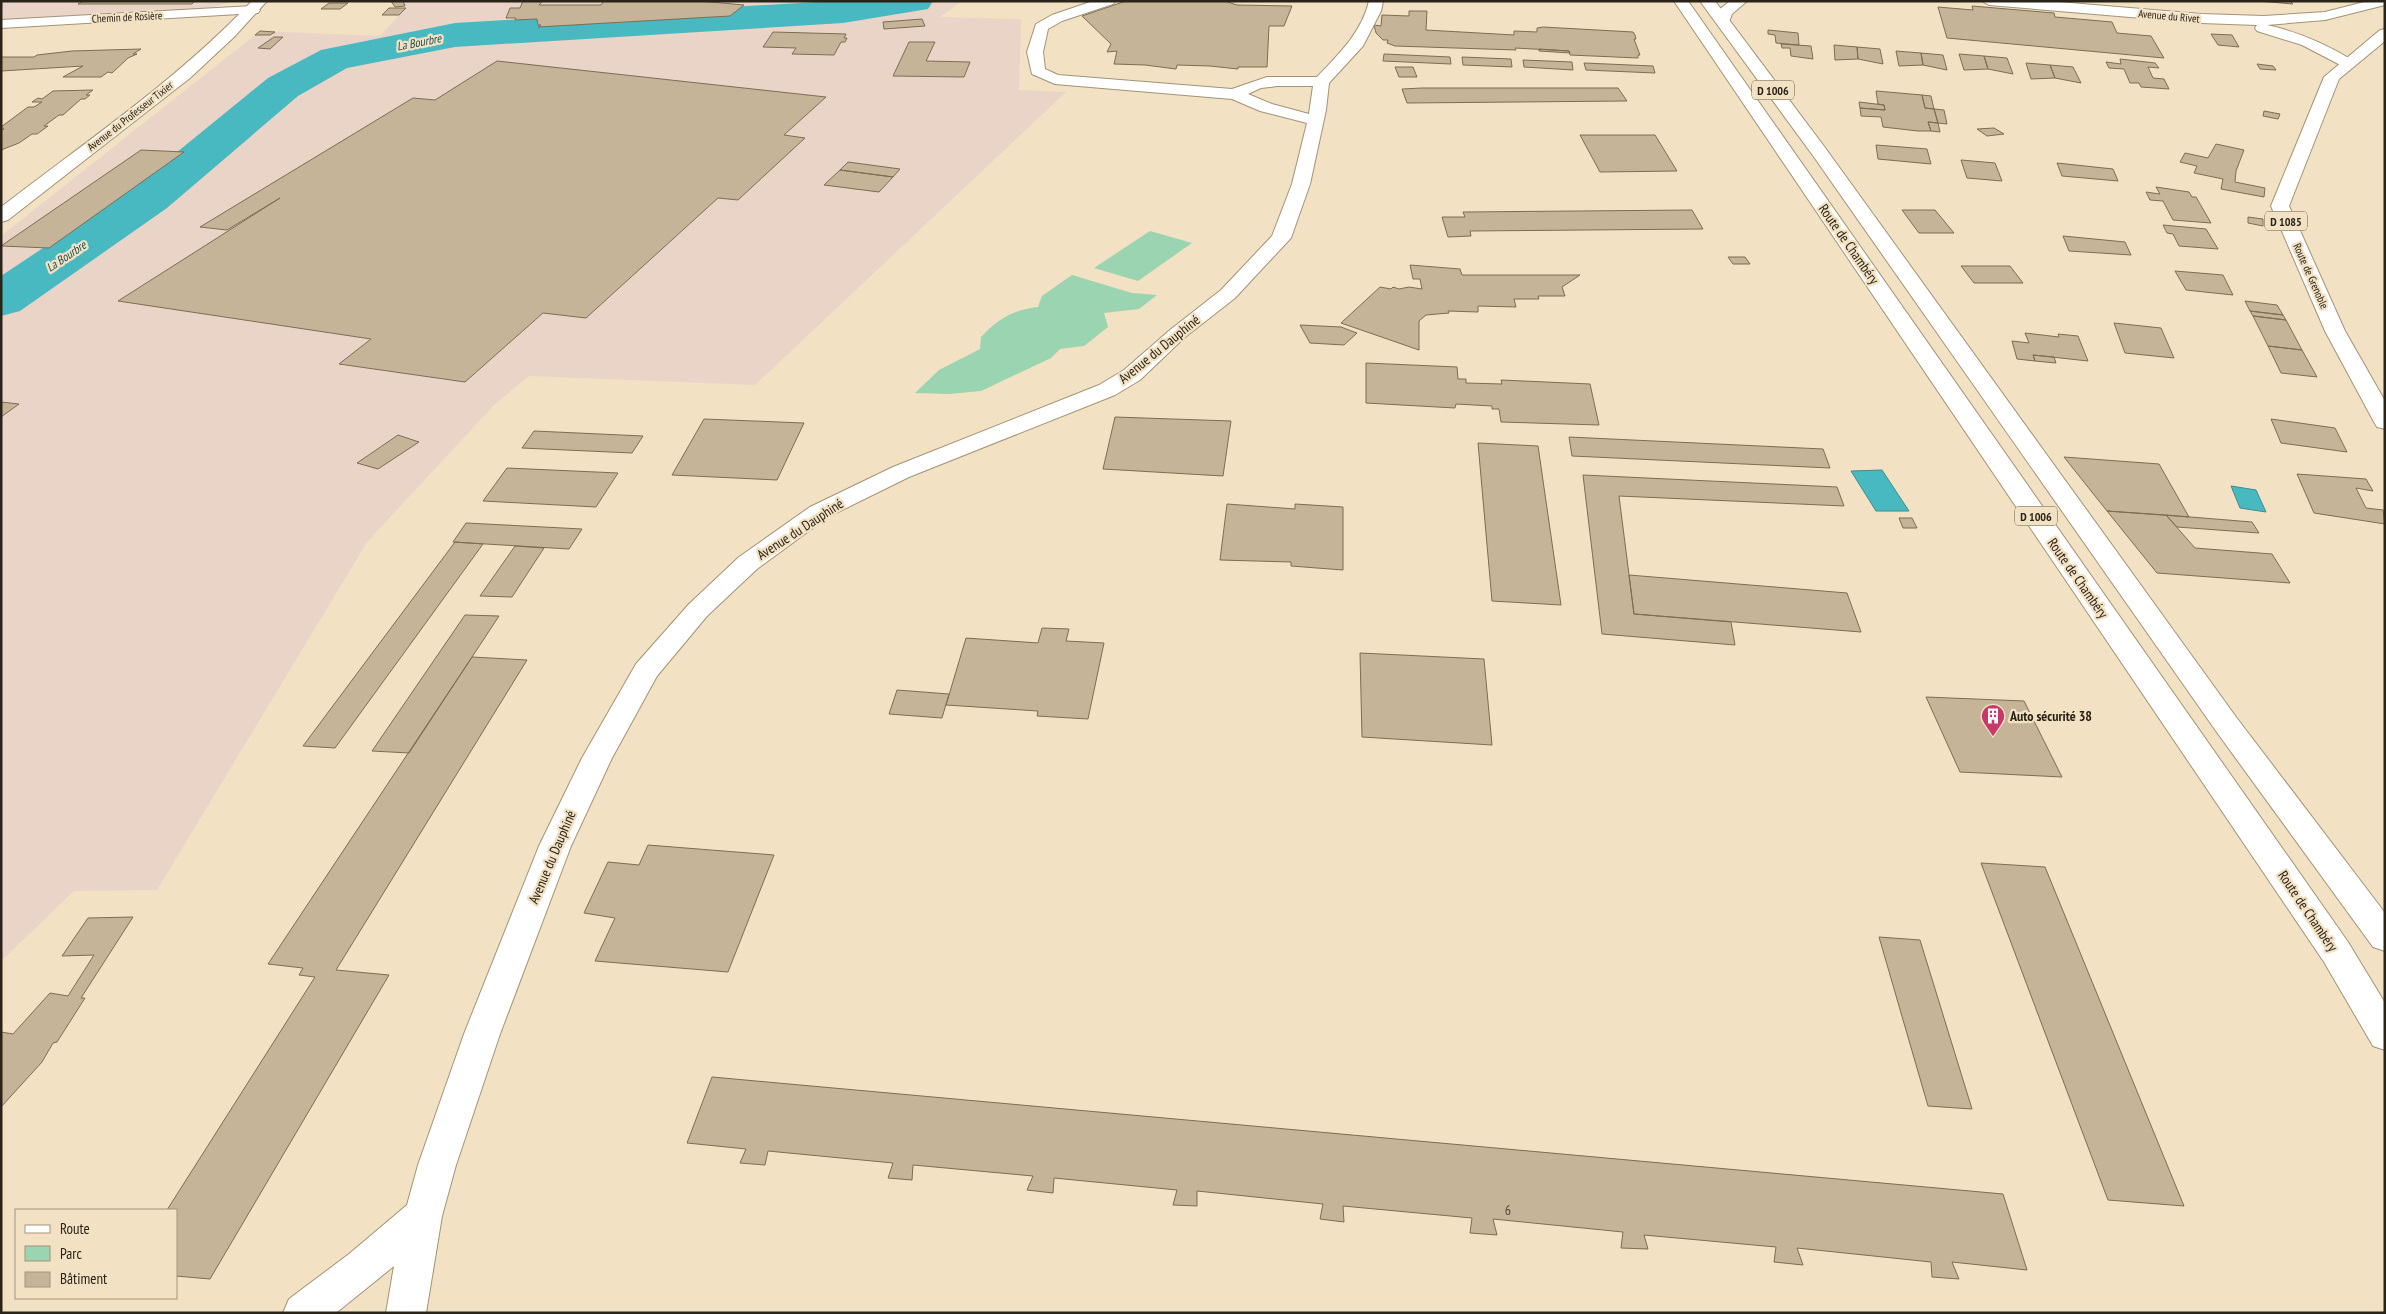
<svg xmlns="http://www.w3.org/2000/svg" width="2386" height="1314" font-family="'PT Sans Narrow',sans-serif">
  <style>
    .industrial { fill: #ead4c8 }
    .green { fill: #9bd4b0 }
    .water { fill: #48b9c0; stroke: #3f8c8e }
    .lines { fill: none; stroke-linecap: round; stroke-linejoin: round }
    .river { fill: #48b9c0; fill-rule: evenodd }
    .building { fill: #c6b498; stroke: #7d6d53 }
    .minor-casing { stroke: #a39377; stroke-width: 2 }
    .major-casing { stroke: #a39377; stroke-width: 2 }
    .minor { fill: #fff; fill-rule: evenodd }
    .major { fill: #fff; fill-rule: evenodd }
    .labels { text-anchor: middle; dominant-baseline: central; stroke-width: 4.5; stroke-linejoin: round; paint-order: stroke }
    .far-street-label { font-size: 11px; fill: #292318; stroke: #f2e1c3 }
    .far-water-label { font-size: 12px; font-style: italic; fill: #1c4d50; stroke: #f2e1c3 }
    .shield { fill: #f2e1c3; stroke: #655c4b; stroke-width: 1 }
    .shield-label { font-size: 12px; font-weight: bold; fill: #292318 }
    .street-label { font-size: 14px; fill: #292318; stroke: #f2e1c3 }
    .poi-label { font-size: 14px; font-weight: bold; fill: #292318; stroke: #f2e1c3; text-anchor: start }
    .near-number-label { font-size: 14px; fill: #504738 }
  </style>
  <rect width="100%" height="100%" fill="#f2e1c3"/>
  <path class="industrial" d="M1,1H234L210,8L1,21Z
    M402,1H962L940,17L1021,19L1019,90L1066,92L755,385L529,376L495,404L367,542L157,890L74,891L1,961V236L260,31L380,36L406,8Z"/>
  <path class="green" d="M1150,231L1192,243L1138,281L1094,268Z
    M1072,275L1132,293L1157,295L1139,309L1104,313L1108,327L1084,346L1060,349L1051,358L981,391L949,394L915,393L939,370L980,349L981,337C998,319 1012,310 1038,307L1042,296Z"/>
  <path class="water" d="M1882,470L1909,511H1876L1851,471Z
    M2231,486L2256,490L2266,512L2240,508Z"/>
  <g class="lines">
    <path class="river" d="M834,1H933L928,9L843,23L455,47L347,68L298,96L167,208L20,311L1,316V276L133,188L268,78L321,50L455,23Z"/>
  </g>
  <path class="building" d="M83,1H195L192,4H78Z
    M391,1H403L405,6L395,7Z
    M523,1H543L539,5H601L604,1H700L744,5L730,16L538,27L541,25H538L537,19L515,20L516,18H506L510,8H520Z
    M1126,1H1225L1237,5L1292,6L1284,26H1269L1267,67H1238V69L1210,66L1177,65L1176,69L1145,65L1114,64L1117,51L1107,52L1111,44L1082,16Z
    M2290,1L2293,4L2258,1Z
    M329,3H348L340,9H321Z
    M1972,6L2054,13L2055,17L2112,22L2117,33L2151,36L2164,58L1947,38L1938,7L1973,10Z
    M389,8H406L399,15H382Z
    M1409,11H1427L1426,30L1514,35V31L1537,32V28L1543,27L1633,32L1635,35L1636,39H1634L1640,55H1638V58L1570,55L1569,51L1515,48L1516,50L1395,46L1387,43L1388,40H1383L1376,33L1374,25L1381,26L1382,15L1409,16Z
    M922,19L925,26L884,29L883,22Z
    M1768,30L1798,33L1799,45L1776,43L1775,35L1768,34Z
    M260,31L275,32L270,35H255Z
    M773,32L846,34L844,38H847L845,42H841L834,55L792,54L796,48L763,47Z
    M2211,34L2232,35L2239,47L2218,45Z
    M274,37H283L270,49L258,48Z
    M909,42H935L926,61L970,62L964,77L893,76Z
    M1781,44L1811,46L1813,59L1791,56L1790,48H1782Z
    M1834,45L1857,47L1858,59L1835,60Z
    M1857,47L1880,49L1883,64L1858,59Z
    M141,49L133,54H137L128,58L112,73L108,72L101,77H63L83,66L1,71V57H34L37,55L72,51Z
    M1539,49L1569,51L1570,53L1539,51Z
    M1896,51L1921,53L1923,65L1899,66Z
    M1921,53L1943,55L1947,70L1923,65Z
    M1384,54L1450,57L1451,64L1383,61Z
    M1959,54L1984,56L1988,69L1964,70Z
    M1984,56L2007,58L2013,74L1988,69Z
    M1462,57L1511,59L1512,67L1463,65Z
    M2120,59L2155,63L2159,68L2148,67L2153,78L2164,79L2169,89L2141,87L2139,83H2130L2124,69L2109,68L2106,62L2121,64Z
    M1523,60L1572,62L1573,70L1524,67Z
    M497,61L826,97L784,135L805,138L738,200L718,198L586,318L543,313L465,382L339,364L371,339L118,301L280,198L227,230L200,227L413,98L435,100Z
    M1584,63L1653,66L1655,73L1586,70Z
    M2026,63L2050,65L2055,78L2031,79Z
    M2257,64L2273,66L2276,70L2260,69Z
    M2050,65L2073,67L2081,83L2055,78Z
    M1395,67H1413L1417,77H1399Z
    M1422,88H1618L1627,101L1407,103L1402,89Z
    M93,90L86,95H90L85,99H81L63,115H59L44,126H48L37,134H32L19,143L1,150V130L4,129L1,127L28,107H34L42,102H32L38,98L42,99L53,91Z
    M1876,91L1922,95L1925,108L1934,109L1938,123L1928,122L1931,131H1918L1883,127L1881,117L1861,116L1860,108L1885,110L1884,105L1878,104Z
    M1922,95L1931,96L1934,109L1925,108Z
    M1859,102L1884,105L1885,110L1860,108Z
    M1934,109L1944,110L1947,124L1938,123Z
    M2264,111L2280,114L2278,119L2263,116Z
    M1928,122L1938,123L1940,132L1931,131Z
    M1994,128L2004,134L1987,136L1977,129Z
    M1580,135H1655L1677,171L1600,172Z
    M2216,144L2244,150L2236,171L2235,182L2265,188L2264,197L2221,189L2223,179L2194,173L2197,166L2180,162L2185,153L2208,158Z
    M1876,145L1927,149L1931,164L1878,159Z
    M141,150L184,152L49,248L1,246Z
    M1961,160L1995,163L2002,181L1967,178Z
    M848,162L900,169L893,177L840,170Z
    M2057,163L2113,169L2118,181L2062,176Z
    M840,170L893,177L879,192L824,185Z
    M2156,187L2189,192L2192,197H2196L2211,223L2173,220L2163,201L2150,200L2146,192L2160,194Z
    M1692,210L1703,229L1470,231L1471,236L1448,237L1442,217H1465L1463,212Z
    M1902,210H1935L1954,233H1919Z
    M2248,217L2263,219V226L2248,223Z
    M2163,225L2206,229L2218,249L2179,246L2173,234L2167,233Z
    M2063,236L2125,242L2131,255L2069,251Z
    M1728,257H1745L1750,264H1733Z
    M1410,265L1460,269L1462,275H1580L1562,287L1565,296H1538L1539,299H1514L1516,307L1478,306V312L1448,311L1449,313L1426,315L1419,321V350L1341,323L1380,287L1391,289L1393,287L1399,289L1409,287L1422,289L1420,279H1413Z
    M1961,266H2010L2023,283H1974Z
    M2175,271L2223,275L2233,295L2186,290Z
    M2245,301L2277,305L2283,315L2250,311Z
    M2250,311L2283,315L2286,320L2253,316Z
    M2253,316L2286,320L2302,350L2268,346Z
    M2114,323L2161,328L2174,358L2125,353Z
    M1300,325L1341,327L1357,333L1344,345L1310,343Z
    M2025,333L2059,337L2058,334L2078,336L2088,361L2033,355L2035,361L2017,359L2012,341L2029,343Z
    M2268,346L2302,350L2317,377L2281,373Z
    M2033,355L2054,357L2056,363L2035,361Z
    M1366,363L1457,367L1458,379H1466V383L1502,384L1501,380L1590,384L1599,425L1501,422L1499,409H1492V406L1456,404L1455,408L1366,403Z
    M1,402L19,404L1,417Z
    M1115,417L1231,421L1223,476L1103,469Z
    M704,419L804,423L777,480L672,475Z
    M2271,419L2335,428L2347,452L2281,443Z
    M534,431L643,436L632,453L522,448Z
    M398,435L419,442L378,469L357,463Z
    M1569,437L1823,449L1830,468L1572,456Z
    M1478,443L1538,446L1561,605L1492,601Z
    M2064,457L2159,464L2189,517L2107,511Z
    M507,468L618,473L596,507L483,501Z
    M2297,474L2366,479L2373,491L2356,488L2366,508L2383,510L2385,524L2314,513Z
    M1583,475L1837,487L1844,506L1619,496L1634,614L1731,622L1735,645L1602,634Z
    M1227,504L1295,509V504L1343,507V570L1291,566V562L1220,560Z
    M2107,511L2166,515L2195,548L2272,554L2290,583L2157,573Z
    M2166,515L2252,522L2259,533L2177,527Z
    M1899,518H1912L1917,528H1903Z
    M466,523L582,529L569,549L453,542Z
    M455,542L483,544L335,748L303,746Z
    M515,546L544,548L512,597L480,596Z
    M1629,575L1847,593L1861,632L1634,614Z
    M465,615L499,616L409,753L372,751Z
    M1042,628L1069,629L1066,641L1104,643L1088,719L1037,716L1038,711L946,705L966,638L1038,643Z
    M1360,653L1484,659L1492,745L1362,737Z
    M472,657L527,660L336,970L389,975L210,1279L176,1276V1210H167L315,977L299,975L303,968L268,964Z
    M897,690L949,694L942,718L889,714Z
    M1926,697L2024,701L2062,777L1960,772Z
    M648,845L774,855L728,972L595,961L615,918L584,913L608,862L639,865Z
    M1981,863L2045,867L2184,1206L2108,1200Z
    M133,917L81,998H85L57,1042L53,1043L42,1062L1,1107V1032L13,1034L50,993L68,996L94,955L62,956L88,918Z
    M1879,937L1920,940L1972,1109L1928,1106Z
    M712,1077L2003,1194L2027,1270L1952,1262L1959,1279L1932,1277L1931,1262L1797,1248L1803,1265L1774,1262L1776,1247L1644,1235L1648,1249L1621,1248L1623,1232L1493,1219L1497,1235L1470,1233L1472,1218L1343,1206L1344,1222L1320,1219L1323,1204L1197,1191V1206L1173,1205L1177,1190L1054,1178L1053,1193L1027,1190L1033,1176L913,1165L912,1180L888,1178L893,1163L768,1151L765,1165L740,1163L746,1149L687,1143Z"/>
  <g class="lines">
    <g class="minor-casing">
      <path id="minor" d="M1093,1H1115L1113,4L1062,21L1048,29L1043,52L1045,69L1058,75L1232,89L1267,77H1317C1338,55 1362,32 1369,1H1383L1381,11L1363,46L1329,83L1326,110L1310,184L1291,238L1235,298L1184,338L1140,380L1115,395L909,477L828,517L757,569L707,616L657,676L612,758L571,846L500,1034L456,1165L442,1216L426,1313H386L394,1266L336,1313H283L289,1299L349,1254L407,1205L418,1165L464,1034L539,846L582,758L636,664L689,604L739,557L810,507L893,467L1099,385L1124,370L1170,330L1221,290L1272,236L1292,184L1307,123L1260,111L1232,99L1055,84L1032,74L1027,52L1036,24L1052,15ZM1277,86H1313L1309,114L1272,104L1248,94L1261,88Z
        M1730,1H1747L1732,14L1728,25H1718L1716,22L1720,9Z
        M1982,1H2047L2201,14L2264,16L2325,12L2368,1H2385V5L2325,20L2267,25C2299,32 2326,44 2354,61L2356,64L2348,69L2302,45L2257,31L2255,28L2257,25L2201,23L1989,5Z
        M253,6L260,10L258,13L1,28V20Z"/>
    </g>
    <g class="major-casing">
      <path id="major" d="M252,1H267L234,37L190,78L8,220L1,222V207C87,141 177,80 252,1Z
        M1674,1H1688L2348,942L2385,1003V1050L2373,1046L2324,962Z
        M1700,1H1715L1826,149L2236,717L2385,913V951L2373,947L2216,731L1814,157Z
        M2385,29V41L2339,79L2289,206L2345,331L2385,401V429L2377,427L2374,422L2325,331L2271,206L2324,77L2380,30Z"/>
    </g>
    <use href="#minor" class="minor"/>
    <use href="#major" class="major"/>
  </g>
  <defs>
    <g id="building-pin" transform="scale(1.25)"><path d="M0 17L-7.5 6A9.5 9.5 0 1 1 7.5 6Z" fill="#c63969" stroke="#f2e1c3"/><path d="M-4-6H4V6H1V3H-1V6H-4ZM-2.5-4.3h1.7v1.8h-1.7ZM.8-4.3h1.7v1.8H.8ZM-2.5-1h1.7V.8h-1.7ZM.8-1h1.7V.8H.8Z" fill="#fff"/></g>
  </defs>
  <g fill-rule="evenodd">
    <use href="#building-pin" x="1993" y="716"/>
  </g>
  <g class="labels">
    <g class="far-street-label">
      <text transform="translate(2169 16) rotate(5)">Avenue du Rivet</text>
      <text transform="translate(127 17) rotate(-3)">Chemin de Rosière</text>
      <text transform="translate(130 116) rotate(-38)">Avenue du Professeur Tixier</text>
      <text transform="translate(2311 276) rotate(66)">Route de Grenoble</text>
    </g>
    <g class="far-water-label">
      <text transform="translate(419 42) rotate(-11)">La Bourbre</text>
      <text transform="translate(66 256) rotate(-34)">La Bourbre</text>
    </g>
    <g class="shield">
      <rect x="1752" y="80.5" width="42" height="19" rx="4"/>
      <rect x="2265" y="211.5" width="42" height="19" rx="4"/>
      <rect x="2015" y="506.5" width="42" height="19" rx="4"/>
    </g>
    <g class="shield-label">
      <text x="1773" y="90">D 1006</text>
      <text x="2286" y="221">D 1085</text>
      <text x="2036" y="516">D 1006</text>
    </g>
    <g class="street-label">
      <text transform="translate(1849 244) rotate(55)">Route de Chambéry</text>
      <text transform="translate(1159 349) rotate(-39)">Avenue du Dauphiné</text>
      <text transform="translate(800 529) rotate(-33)">Avenue du Dauphiné</text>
      <text transform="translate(2078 578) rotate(55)">Route de Chambéry</text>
      <text transform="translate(552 857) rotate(-67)">Avenue du Dauphiné</text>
      <text transform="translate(2308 911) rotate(56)">Route de Chambéry</text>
    </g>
    <g class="poi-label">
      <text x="2010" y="716">Auto sécurité 38</text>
    </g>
    <g class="near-number-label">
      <text x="1508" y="1210">6</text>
    </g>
  </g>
  <rect width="2386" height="1314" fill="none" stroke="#292318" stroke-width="5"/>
  <rect x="15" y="1209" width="162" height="90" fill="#f2e1c3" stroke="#a2957f"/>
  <rect x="25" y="1225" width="25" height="8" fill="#ffffff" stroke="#a2957f"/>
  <text x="60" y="1234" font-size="15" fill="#292318">Route</text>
  <rect x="25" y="1246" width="25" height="15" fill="#9bd4b0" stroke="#a2957f"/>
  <text x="60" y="1259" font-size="15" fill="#292318">Parc</text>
  <rect x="25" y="1272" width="25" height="15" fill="#c6b498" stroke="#a2957f"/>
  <text x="60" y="1284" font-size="15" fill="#292318">Bâtiment</text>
</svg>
